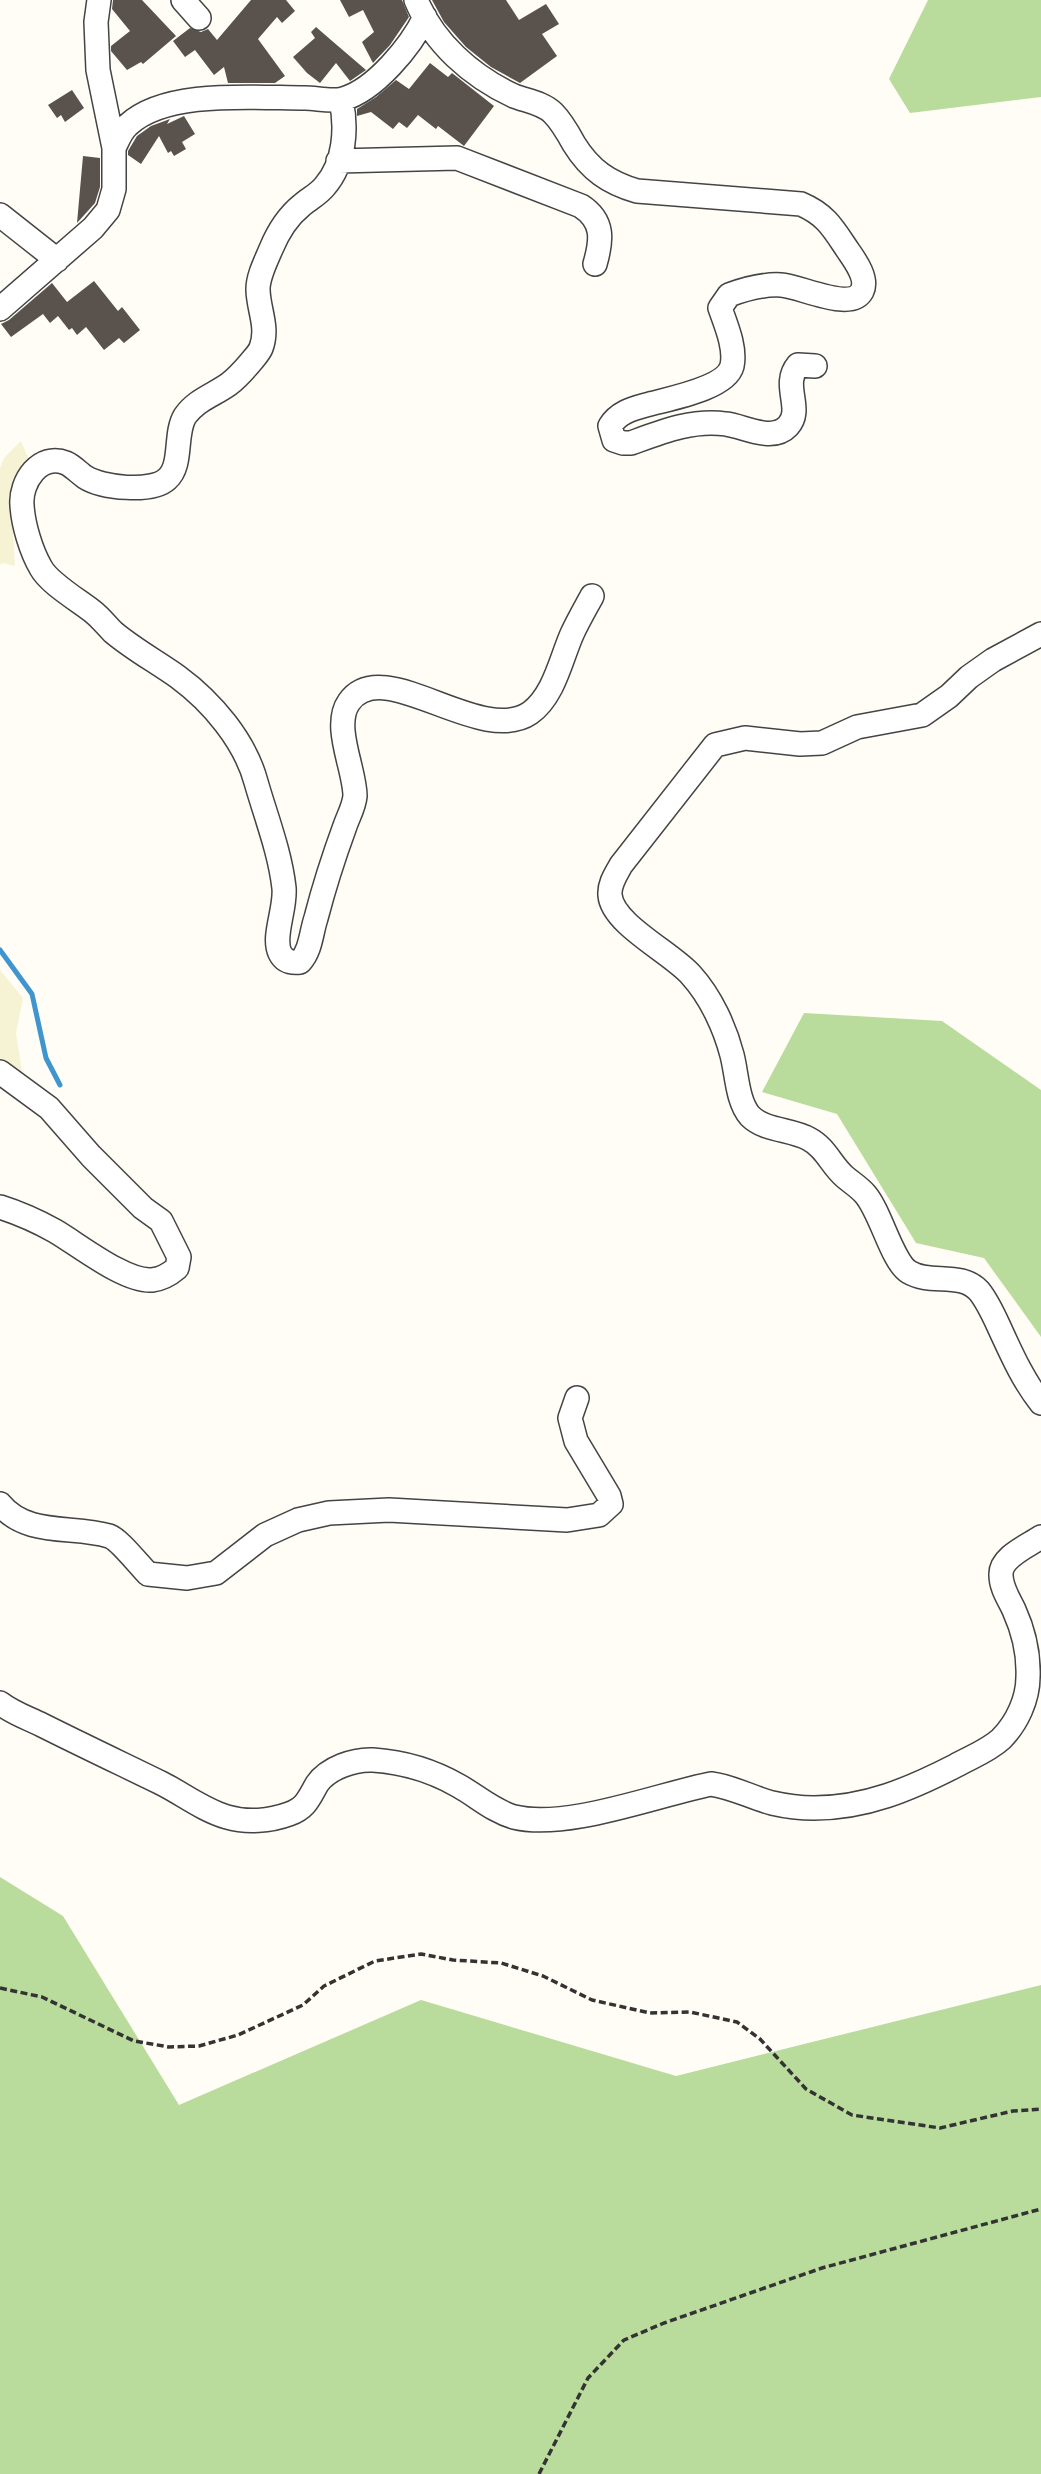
<svg xmlns="http://www.w3.org/2000/svg" width="1041" height="2474" font-family="'Zilla Slab',serif">
  <style>
    .farmland { fill: #f6f3d4 }
    .forest { fill: #b9dc9c }
    .lines { fill: none; stroke-linecap: round; stroke-linejoin: round }
    .stream { stroke: #3f96cf; stroke-width: 5 }
    .building { fill: #5a524d }
    .minor-casing { stroke: #444; stroke-width: 26 }
    .path { stroke: #333; stroke-width: 3.5; stroke-dasharray: 7 3.5; stroke-linecap: butt }
    .minor { stroke: #fff; stroke-width: 23 }
  </style>
  <rect width="100%" height="100%" fill="#fffdf5"/>
  <path class="farmland" d="M21,441L29,460L11,498L15,566L2,563L0,565V468L4,458Z
    M0,970L23,998L16,1033L22,1072L0,1058Z"/>
  <path class="forest" d="M928,0H1041V97L910,113L889,79Z
    M804,1013L942,1021L1041,1090V1337L984,1258L916,1243L837,1114L762,1092Z
    M0,1877L63,1916L179,2105L421,2000L676,2076L1041,1985V2474H0Z"/>
  <g class="lines">
    <path class="stream" d="M0,950L32,994L46,1058L60,1085"/>
  </g>
  <path class="building" d="M113,0H142L176,36L143,64L141,62L127,70L111,51V46L130,31L112,9Z
    M251,0H286L295,11L282,23L277,17L258,39L285,76L275,83H228L224,67L214,75L195,50L185,57L173,41L190,28L201,32L208,29L217,40Z
    M340,0H402L409,17L390,45L373,63L362,42L374,32L363,10L349,17Z
    M432,0H506L519,20L546,4L559,24L542,34L557,56L520,83L491,67L466,47L444,22Z
    M316,27L331,40L366,70L350,81L336,63L320,83L307,73L293,57L315,38L311,32Z
    M430,63L448,77L452,73L494,106L464,146L438,126L436,129L418,115L407,128L399,122L393,129L371,112L357,116V109L376,97L396,80L409,89Z
    M72,90L84,108L65,122L61,115L57,118L48,105Z
    M184,116L195,134L182,142L186,149L174,156L171,151L168,153L159,136L141,164L128,155V151L137,136L151,126L170,119L167,124Z
    M83,156L100,158V187L95,203L77,223Z
    M94,281L118,311L122,307L140,330L124,343L119,338L104,350L86,327L77,335L72,328L69,330L58,316L50,323L43,314L11,337L1,324L9,320L52,283L67,302Z"/>
  <g class="lines">
    <g class="minor-casing">
      <path id="minor" d="M183,0L199,18
        M416,0C434,43 471,76 514,96C527,101 543,103 553,113C562,122 568,133 574,144C590,170 609,183 637,191L801,204C827,215 834,230 849,252C856,262 868,279 862,291C851,312 800,286 781,285C764,284 745,289 729,295L720,308C726,325 736,348 732,366C726,389 667,399 646,405C631,409 618,413 610,426L614,440L623,443H631C661,432 693,419 726,424C744,426 772,443 788,426C804,409 781,385 798,365L815,366
        M341,100C347,128 345,163 325,186C319,194 310,198 302,205C287,217 278,232 271,249C266,261 258,276 258,289C258,309 269,327 261,348C259,353 254,358 250,363C244,370 237,378 229,384C214,395 196,400 185,416C174,434 183,465 167,479C152,493 102,488 85,477C79,473 73,466 66,463C40,452 20,482 22,505C23,524 31,551 41,568C49,583 78,600 92,611C100,617 106,625 113,632C133,649 157,662 178,677C212,702 245,741 256,782C266,817 280,852 284,888C286,909 272,937 280,953C284,961 291,963 300,962C311,950 311,933 316,918C324,887 334,856 345,826C348,817 354,807 355,796C355,769 332,726 349,702C383,653 480,747 530,713C554,696 561,659 572,634C578,621 585,609 592,596
        M114,148C118,140 121,131 128,125C166,89 256,98 305,98C316,98 332,102 343,99C375,90 411,46 425,17
        M338,161L457,158L581,206C604,221 602,240 595,264
        M0,215L57,260
        M0,309L93,228L108,210L114,189V148L98,70L96,22L99,0
        M1041,634L993,660L969,677L949,696L922,715L857,727L822,743L800,744L745,738L715,745L621,865C616,874 609,884 610,895C612,924 672,953 691,975C711,997 725,1028 732,1055C737,1074 737,1101 750,1116C765,1131 791,1129 809,1139C826,1148 831,1165 845,1177C852,1183 859,1187 865,1194C881,1212 892,1262 909,1272C930,1285 961,1271 979,1291C988,1302 994,1316 1000,1329C1012,1355 1023,1380 1041,1403
        M0,1072L49,1108L91,1156L143,1208L161,1221L179,1257L177,1268C170,1274 162,1279 152,1280C125,1282 79,1245 55,1231C37,1221 19,1213 0,1207
        M0,1504C27,1537 73,1525 109,1536C119,1539 139,1565 148,1574L187,1578L216,1573L265,1535L298,1520L329,1513L389,1510L567,1520L599,1515L611,1504L609,1496L576,1441L570,1418L577,1398
        M0,1703C13,1713 28,1718 42,1725C82,1745 122,1764 161,1783C183,1794 203,1810 227,1817C247,1823 270,1821 289,1814C306,1808 309,1798 317,1784C328,1768 354,1759 373,1760C403,1762 433,1771 459,1786C477,1796 493,1811 514,1817C567,1830 656,1795 711,1784C733,1787 750,1797 772,1803C785,1806 800,1808 814,1808C866,1808 910,1789 955,1766C971,1757 988,1751 1001,1739C1017,1723 1028,1699 1028,1677C1029,1653 1024,1632 1014,1610C1009,1599 1001,1588 1001,1575C1000,1557 1028,1546 1041,1537"/>
    </g>
    <path class="path" d="M0,1988L42,1997L134,2041L169,2047L199,2046L238,2035L303,2005L324,1986L375,1961L421,1954L453,1960L501,1963L543,1976L592,2000L650,2013L690,2012L737,2022L760,2039L806,2089L852,2115L940,2128L1013,2111L1041,2109
      M539,2474L588,2378L624,2340L664,2323L822,2268L1041,2209"/>
    <use href="#minor" class="minor"/>
  </g>
</svg>
